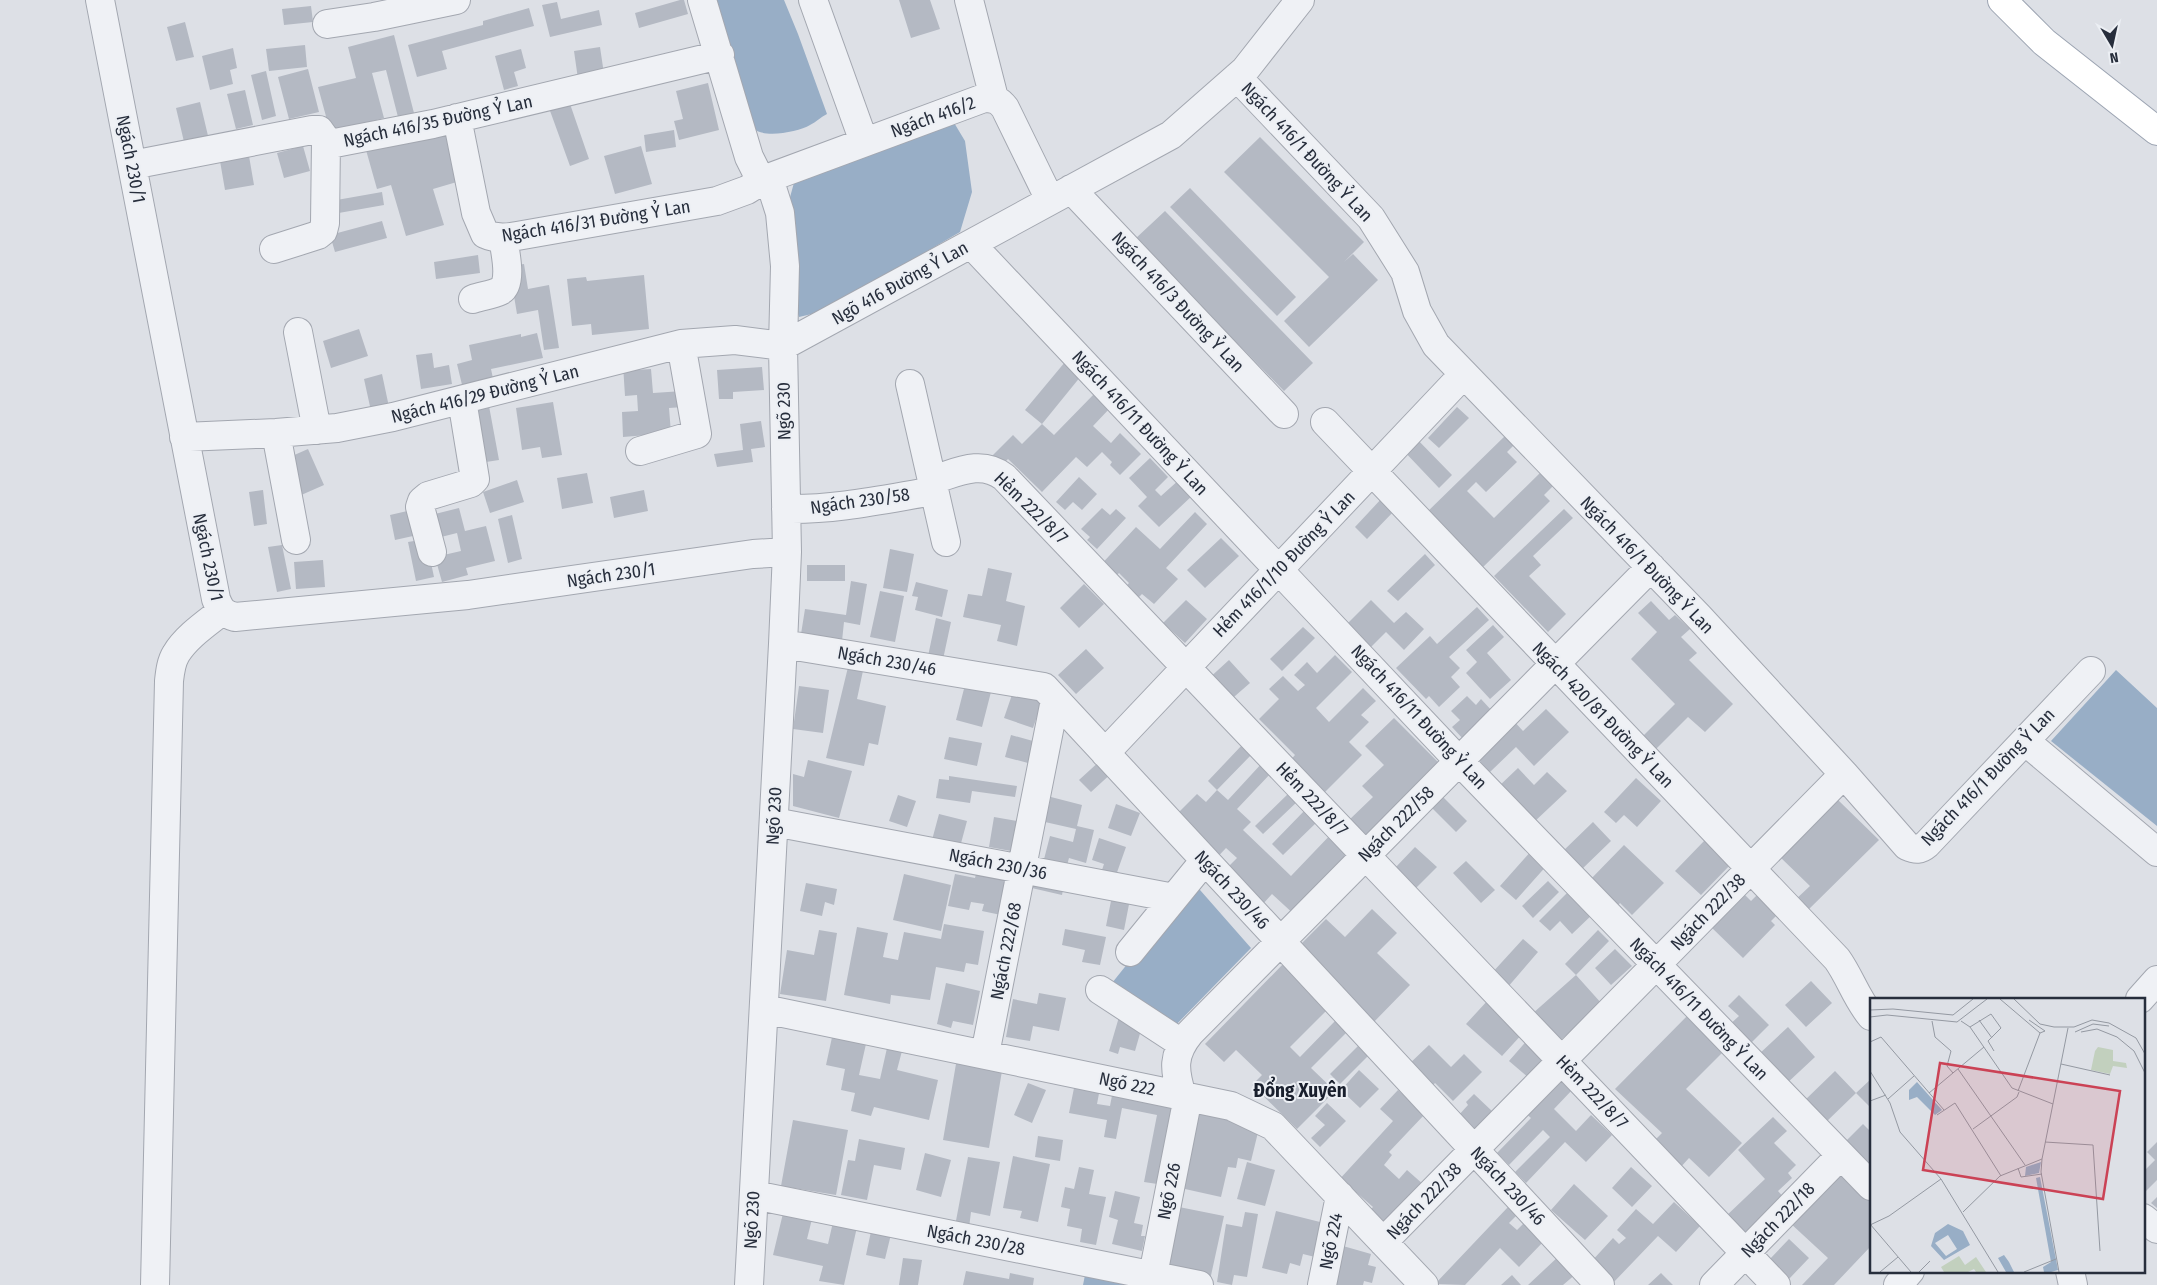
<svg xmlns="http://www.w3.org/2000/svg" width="2157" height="1285" font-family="'Fira Sans Condensed',sans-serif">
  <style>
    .water { fill: #98aec6 }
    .building { fill: #b4b9c3 }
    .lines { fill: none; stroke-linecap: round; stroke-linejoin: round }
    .minor-casing { stroke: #a3a7b0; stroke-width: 30 }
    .major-casing { stroke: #9ca4b2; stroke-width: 30 }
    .minor { stroke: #eff1f5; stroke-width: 28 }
    .major { stroke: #fff; stroke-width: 28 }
    .labels { text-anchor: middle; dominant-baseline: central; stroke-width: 4; stroke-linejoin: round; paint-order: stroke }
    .street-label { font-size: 18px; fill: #272e3c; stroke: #eceff4 }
    .neighbourhood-label { font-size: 19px; font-weight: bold; fill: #191f2d; stroke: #eceff4 }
    .inset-road { fill: none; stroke: #9499a2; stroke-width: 1 }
    .view { fill: #cb4255; fill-opacity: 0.15; stroke: #cb4255; stroke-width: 2.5 }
    .inset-edge { fill: none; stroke: #272e3c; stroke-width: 2.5 }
  </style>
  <rect width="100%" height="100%" fill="#dde0e6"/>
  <path class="water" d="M714,0H784L798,34L827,114C821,117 816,122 810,125C798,132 763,139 753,128Z
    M953,121L965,141L972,192L960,232L859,291L816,313L799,317L793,298L789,201L795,179Z
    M2116,670L2157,708V826L2051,741Z
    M1193,882L1251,948L1172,1029L1108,988Z
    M1086,1270L1138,1285H1083Z"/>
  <path class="building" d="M680,0H684L688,14L639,28L635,13Z
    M899,0H930L940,29L911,38Z
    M557,2L561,19L599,10L602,25L550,37L542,5Z
    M311,6L313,22L284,25L282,9Z
    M529,8L534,26L442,51L447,69L417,77L408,45L483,25V21Z
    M185,22L194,57L176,61L167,27Z
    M394,35L415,117L399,121L386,70L372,73L384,118L357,125L360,135L333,142L318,87L356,78L348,47Z
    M305,45L307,67L269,71L266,49Z
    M600,47L604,74L578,79L574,51Z
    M233,48L237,68L230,70L233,84L210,90L202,56Z
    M521,49L526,68L514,72L518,86L504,90L495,56Z
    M308,69L319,112L289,119L278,77Z
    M266,71L276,116L262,120L251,75Z
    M708,83L719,130L679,140L674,121L683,119L676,91Z
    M245,90L253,125L236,129L227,94Z
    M569,101L589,159L570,166L549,108Z
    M200,102L209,140L185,146L176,108Z
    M451,125L467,179L433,189L444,225L406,236L391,185L377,189L366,150Z
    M674,130L676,147L646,152L644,135Z
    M1260,137L1364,242L1344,262L1353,254L1378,280L1309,347L1284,321L1329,277L1224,172Z
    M303,146L310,171L284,178L277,153Z
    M641,146L652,184L615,194L604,156Z
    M249,156L254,185L225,190L220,161Z
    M1190,188L1296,297L1277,316L1170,207Z
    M382,192L384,205L333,214L331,201Z
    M1165,211L1313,363L1284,391L1135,239Z
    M382,221L387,238L335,252L330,235Z
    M478,255L480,273L436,279L434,262Z
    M524,264L528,289L549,285L559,348L544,350L538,310L517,314L509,266Z
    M644,275L649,329L592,335L591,324L572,326L567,279L586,277L587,281Z
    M359,329L368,356L331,368L323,341Z
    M537,333L543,358L491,369L494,383L463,389L457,364L472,360L469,345L521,334V337Z
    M432,353L434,368L449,365L452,384L421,389L416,355Z
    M1065,362L1081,376L1042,424L1025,410Z
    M623,365L635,370L651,369L653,393L683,391L684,407L669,408L671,433L623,437L622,412L638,411L637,395L625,396Z
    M762,367L764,390L733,392V399H719L717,370Z
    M382,374L389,407L371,411L364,379Z
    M1096,392L1111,407L1093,426L1111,443L1120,433L1141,454L1120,475L1110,465L1112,462L1102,452L1087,467L1076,457L1042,492L1008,459L1000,467L990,458L1013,435L1022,444L1042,424L1054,435Z
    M553,402L562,455L542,458L540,447L522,450L516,408Z
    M489,406L499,460L486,462L477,408Z
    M1457,407L1469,418L1439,448L1428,438Z
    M761,421L765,447L751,449L753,462L717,467L714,454L743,450L740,424Z
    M1507,434L1516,443L1507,452L1517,462L1486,492L1476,482L1467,491L1494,518L1542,471L1555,484L1544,495L1550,501L1477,573L1422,517Z
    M1414,436L1452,475L1439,488L1401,448Z
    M308,449L324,485L299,496L283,460Z
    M1150,458L1168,477L1155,490L1161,496L1180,479L1194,494L1159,527L1138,506L1147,497L1129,478Z
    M587,473L593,503L562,509L557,478Z
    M1079,477L1097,494L1082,510L1073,502L1065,510L1056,502Z
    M517,480L524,502L490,513L483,492Z
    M263,490L267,524L254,526L249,492Z
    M644,490L648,511L614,518L610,497Z
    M1383,497L1396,509L1367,539L1355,527Z
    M459,508L465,531L486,526L495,561L466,568L468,575L442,582L435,557L461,551L457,533L433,539L427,516Z
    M1102,508L1110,515L1116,509L1126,518L1097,549L1087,540L1090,537L1081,529Z
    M416,509L422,534L395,540L390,515Z
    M1564,509L1573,518L1533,556L1541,565L1529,576L1566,614L1548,632L1494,576Z
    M1195,512L1207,524L1166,568L1178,579L1154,604L1142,594L1132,604L1120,593L1129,583L1119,573L1110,583L1096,570L1136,527L1160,549Z
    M512,515L522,559L508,563L498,519Z
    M1221,538L1239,556L1205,588L1187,570Z
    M426,539L434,577L416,581L408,542Z
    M282,545L291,589L277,592L268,547Z
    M890,549L914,554L907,592L883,588Z
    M1425,554L1435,565L1398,601L1387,591Z
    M323,560L325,587L296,589L294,562Z
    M807,565H845V581H807Z
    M988,568L1012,573L1006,601L1025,606L1017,646L997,641L1001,625L963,617L968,594L982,596Z
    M851,581L867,584L860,625L844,622L842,641L801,634L805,609L846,615Z
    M916,582L948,590L942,617L915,610L918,597L912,596Z
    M1084,584L1104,604L1079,628L1060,608Z
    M880,591L904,596L895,642L870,637Z
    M1186,600L1207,619L1185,643L1163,623Z
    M1371,600L1394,623L1406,612L1424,629L1404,650L1386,632L1368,650L1344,627Z
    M1651,601L1669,620L1675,615L1690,629L1681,637L1697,653L1689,660L1733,704L1705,732L1688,717L1652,753L1639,740L1675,704L1631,659L1657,632L1638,613Z
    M1477,607L1489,620L1449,657L1460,668L1451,677L1460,687L1439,707L1429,696L1426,699L1396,668L1430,636L1437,644Z
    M936,618L951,622L942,664L927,661Z
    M1493,625L1504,637L1487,653L1511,680L1490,699L1466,673L1477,662L1466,650Z
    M1303,627L1315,638L1282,671L1270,659Z
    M1086,649L1104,668L1076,694L1058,675Z
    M1335,655L1352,672L1316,708L1329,722L1363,688L1376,701L1361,715L1369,722L1349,742L1362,755L1319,798L1286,765L1295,755L1259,719L1279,699L1269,689L1283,676L1298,691L1305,685L1294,675L1307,662L1317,673Z
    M1229,660L1250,683L1227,703L1206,681Z
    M849,663L864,666L857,699L886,706L878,745L869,743L864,766L826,758Z
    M966,681L992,688L982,727L956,720Z
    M799,686L829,690L823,733L793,729Z
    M1015,686L1044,696L1033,728L1004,718Z
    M1467,696L1476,705L1481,699L1493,712L1464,740L1452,727L1460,720L1451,711Z
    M1546,709L1569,732L1534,766L1516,747L1490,772L1474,755L1512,719L1523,731Z
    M1394,718L1443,767L1368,841L1348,821L1373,797L1362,786L1384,765L1365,746Z
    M1011,735L1033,741L1028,763L1005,757Z
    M949,737L982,743L977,766L944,759Z
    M1243,744L1253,753L1217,790L1208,781Z
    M1102,759L1114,771L1091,792L1079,780Z
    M808,760L852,771L839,818L793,806V774L804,777Z
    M1263,762L1273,771L1237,809L1251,822L1243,830L1266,852L1291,876L1335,830L1358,852L1297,917L1272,894L1262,905L1224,871L1237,858L1226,848L1211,864L1174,817L1197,794L1206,802L1217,790L1228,800Z
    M1518,768L1534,785L1547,772L1567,791L1533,823L1498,787Z
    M949,776L1017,786L1015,797L972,791L970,803L936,798L939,779L949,780Z
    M1636,778L1661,801L1637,827L1624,815L1616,823L1604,812Z
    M1291,791L1299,800L1263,834L1255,826Z
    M1438,792L1467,821L1456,832L1427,803Z
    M898,795L916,801L907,827L889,821Z
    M1051,797L1082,805L1077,826L1094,830L1086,863L1069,858L1065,873L1042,867L1050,836L1073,842L1076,829L1045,822Z
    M1838,800L1879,840L1805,913L1794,901L1810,886L1780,857Z
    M1116,804L1140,813L1131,836L1108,828Z
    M1306,809L1318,821L1283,855L1272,844Z
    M939,814L967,821L960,847L932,840Z
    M994,817L1017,821L1011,851L989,847Z
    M1593,822L1611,841L1580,871L1562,852Z
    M1099,838L1126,847L1115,878L1101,873L1104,864L1092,860Z
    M1706,839L1732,863L1701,895L1675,871Z
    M1624,845L1664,883L1632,915L1620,903L1615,909L1587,883Z
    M1415,847L1437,867L1416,888L1395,868Z
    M1533,849L1549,863L1516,900L1500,886Z
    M1466,861L1495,890L1481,903L1453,873Z
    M979,862L1010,868L1001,915L982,911L984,904L971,902L969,910L948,906L955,874L975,878Z
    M904,874L951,885L941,931L893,920Z
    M1065,880L1062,895L1023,886Z
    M1548,881L1559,892L1533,918L1522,906Z
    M806,883L837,889L834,905L825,902L822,916L800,911Z
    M1572,888L1595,912L1572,934L1560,921L1550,931L1539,921Z
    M1762,890L1782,910L1771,921L1775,925L1743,958L1710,926L1743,893L1751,901Z
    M1113,891L1131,894L1124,930L1106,926Z
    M1372,909L1397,933L1377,953L1410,985L1370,1026L1336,994L1343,987L1300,945L1326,919L1345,937Z
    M944,924L984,931L978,965L966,963L964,972L936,967L930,1000L891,995L890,1004L844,995L857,927L888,933L883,957L898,960L904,932L941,939Z
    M1065,929L1106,937L1100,965L1082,962L1085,950L1062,945Z
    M819,930L837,933L826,1001L780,994L787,950L814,955Z
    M1598,930L1609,941L1576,975L1565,964Z
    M1523,939L1538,952L1507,988L1491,974Z
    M1615,949L1632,966L1611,985L1595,968Z
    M1285,962L1330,1007L1290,1047L1300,1057L1335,1021L1347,1032L1311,1068L1335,1091L1297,1129L1252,1085L1262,1075L1236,1050L1224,1062L1205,1044Z
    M1576,975L1602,1004L1557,1043L1532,1014Z
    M1811,981L1832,1003L1806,1027L1785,1005Z
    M946,983L980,991L973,1025L953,1021L951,1028L937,1024Z
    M1039,993L1066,998L1059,1031L1033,1026L1030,1041L1006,1037L1013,999L1037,1004Z
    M1739,995L1769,1025L1747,1047L1727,1027L1739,1016L1728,1006Z
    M1489,999L1524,1032L1502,1056L1466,1024Z
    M1690,1013L1727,1048L1686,1089L1742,1143L1709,1177L1689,1158L1679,1169L1652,1143L1662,1133L1615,1089Z
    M1119,1017L1143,1023L1135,1051L1120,1047L1118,1054L1109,1051Z
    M1788,1027L1815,1057L1785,1085L1758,1055Z
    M834,1028L868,1035L859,1075L880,1079L887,1048L902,1051L897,1070L938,1080L929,1120L874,1107L871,1116L851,1111L855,1093L841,1090L845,1069L826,1065Z
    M1530,1037L1549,1054L1529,1078L1509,1061Z
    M1362,1042L1372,1052L1340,1084L1330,1074Z
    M1429,1045L1451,1067L1464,1054L1482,1072L1453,1101L1435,1083L1428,1090L1406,1067Z
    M957,1058L1003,1065L989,1148L943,1140Z
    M1359,1070L1379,1089L1360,1108L1341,1090Z
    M1835,1071L1856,1093L1823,1125L1802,1103Z
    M1558,1075L1573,1089L1554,1109L1576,1131L1591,1115L1612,1135L1586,1162L1565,1142L1526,1183L1515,1172L1550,1137L1543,1130L1509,1165L1497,1153L1531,1118L1523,1111Z
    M1076,1078L1101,1083L1097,1104L1110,1106L1114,1085L1180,1097L1164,1185L1144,1182L1157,1115L1122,1108L1116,1139L1104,1137L1107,1120L1069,1113Z
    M1871,1079V1108L1856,1093Z
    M1028,1083L1046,1090L1032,1123L1014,1115Z
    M1398,1090L1425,1114L1389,1152L1392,1155L1384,1165L1399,1179L1407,1170L1424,1185L1384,1228L1367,1213L1373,1207L1357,1193L1353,1197L1337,1182L1393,1121L1380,1109Z
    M1474,1094L1493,1112L1474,1132L1458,1116L1468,1105L1466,1102Z
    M1195,1103L1260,1124L1251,1161L1238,1158L1236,1168L1228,1167L1221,1197L1176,1187Z
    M1327,1103L1346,1121L1320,1147L1311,1138L1325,1125L1315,1116Z
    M1773,1117L1787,1131L1774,1143L1796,1165L1788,1173L1792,1178L1778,1191L1786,1200L1744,1240L1724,1218L1765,1179L1738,1150Z
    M793,1120L848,1130L836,1195L781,1186Z
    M1863,1124L1871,1132V1169L1845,1142Z
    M1038,1136L1063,1140L1060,1161L1035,1157Z
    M859,1139L905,1148L901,1170L874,1165L867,1200L841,1195L848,1160L855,1161Z
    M2157,1142V1180L2143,1194V1172L2155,1160L2147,1152Z
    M925,1153L951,1160L941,1197L916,1190Z
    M1013,1156L1050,1164L1038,1222L1020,1218L1022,1211L1003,1208Z
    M968,1157L1000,1162L990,1216L971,1212L969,1228L955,1226Z
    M1247,1162L1275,1170L1265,1206L1237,1199Z
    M1079,1167L1094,1170L1089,1194L1106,1197L1096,1245L1080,1242L1082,1229L1067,1226L1070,1209L1061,1207L1065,1187L1074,1189Z
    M1631,1167L1652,1186L1632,1207L1612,1188Z
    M1841,1168L1871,1196V1246L1834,1285H1802L1828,1258L1789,1222Z
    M1574,1184L1608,1216L1585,1240L1551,1210Z
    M1115,1191L1140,1197L1134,1223L1143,1225L1141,1236H1145L1142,1251L1112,1244L1118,1220L1109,1217Z
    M2157,1197V1208L2151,1203Z
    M1674,1202L1700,1226L1676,1252L1658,1236L1612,1284L1590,1263L1613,1238L1619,1244L1626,1238L1617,1230L1636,1209L1653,1224Z
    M785,1205L814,1211L807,1239L828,1244L833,1222L857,1227L844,1285L819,1281L823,1266L773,1255Z
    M1174,1206L1224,1216L1210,1280L1161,1269Z
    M1508,1207L1517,1215L1509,1223L1517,1230L1524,1223L1544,1241L1519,1267L1500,1248L1465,1285L1435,1284Z
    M1276,1211L1328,1224L1319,1258L1303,1254L1300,1266L1290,1263L1287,1274L1262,1268Z
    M1245,1212L1258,1214L1247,1277L1234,1275L1232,1285L1217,1282L1226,1224L1242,1227Z
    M873,1222L893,1226L885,1259L866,1255Z
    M1789,1239L1809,1258L1789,1279L1769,1260Z
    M1343,1246L1371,1254L1368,1265L1376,1267L1372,1283L1364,1281L1363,1285H1333Z
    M1560,1255L1577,1273L1563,1285H1528Z
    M903,1258L922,1260L918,1285H899Z
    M966,1271L1009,1279L1010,1273L1034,1278L1033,1285H963Z
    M1661,1273L1673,1285H1648Z
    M1512,1275L1521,1285H1501Z"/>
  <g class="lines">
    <g class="minor-casing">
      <path id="minor" d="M100,0L216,599C220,610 224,614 235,617L468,595L753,554L787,552
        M702,0L749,157L757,173L773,191L780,213L785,266L783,346L1171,135L1245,70L1300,0
        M813,0L864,142
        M969,0L994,98
        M327,24L374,17L456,0
        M1237,77L1371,218L1405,272L1417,311L1436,345L1699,617L1844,774L1907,846C1916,850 1920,850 1927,844L2091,671
        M457,118L476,213L485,234C496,239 506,238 517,236L717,201L747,190L763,180L984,98C994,98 999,100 1005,108L1050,200
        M132,165L312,130H319L329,144L335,143L433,124L720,55
        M1071,189L1284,414
        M971,244L1459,761L1871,1186
        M274,249L318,235L323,231L325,223L326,141
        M473,299C481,296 492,295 500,291C513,284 505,251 503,238
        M298,332L317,430
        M910,384L946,542
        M1325,422L1837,959C1850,977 1856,998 1871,1016
        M276,433L296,540
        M184,437L276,433L337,428L393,417L681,344L735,340L783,346L787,552L783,644L749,1285
        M640,451L697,434L681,344
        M932,480C956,473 981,459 1004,477L1776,1285
        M786,509C836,510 885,499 934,491
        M432,552L420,507L422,501L428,496L471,483L475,479L462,400
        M783,644L1044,687L1600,1285
        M2025,741L2157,852
        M1105,753L1463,375
        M774,822L1174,898L1205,860
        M1130,952L1174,898
        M1100,990L1181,1043
        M2140,999L2157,980
        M764,1009L1231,1106L1273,1126L1424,1285
        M985,1054L1055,700
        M1182,1096C1174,1070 1172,1055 1190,1033L1651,567
        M754,1195L1199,1285
        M2143,1218L2157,1229
        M1383,1242L1844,774
        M2070,1271L2073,1285
        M155,1285L169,681C170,672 171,662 176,654C186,637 207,623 222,611
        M1151,1285L1188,1097
        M1322,1285L1340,1196
        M1714,1285L1841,1155
        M1898,1285L1910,1271"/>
    </g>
    <g class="major-casing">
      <path id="major" d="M2002,0L2044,42L2157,131"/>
    </g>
    <use href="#minor" class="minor"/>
    <use href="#major" class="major"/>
  </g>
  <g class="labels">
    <g class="street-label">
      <text transform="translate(933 117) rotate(-20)">Ngách 416/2</text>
      <text transform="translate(438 121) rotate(-12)">Ngách 416/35 Đường Ỷ Lan</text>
      <text transform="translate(1307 152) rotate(47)">Ngách 416/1 Đường Ỷ Lan</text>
      <text transform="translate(131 159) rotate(79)">Ngách 230/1</text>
      <text transform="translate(596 221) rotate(-9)">Ngách 416/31 Đường Ỷ Lan</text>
      <text transform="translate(900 283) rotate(-29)">Ngõ 416 Đường Ỷ Lan</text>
      <text transform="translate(1178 302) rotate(47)">Ngách 416/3 Đường Ỷ Lan</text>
      <text transform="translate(485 394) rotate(-14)">Ngách 416/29 Đường Ỷ Lan</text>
      <text transform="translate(784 411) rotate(-91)">Ngõ 230</text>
      <text transform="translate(1140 423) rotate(47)">Ngách 416/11 Đường Ỷ Lan</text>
      <text transform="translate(860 501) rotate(-8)">Ngách 230/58</text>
      <text transform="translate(1031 508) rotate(44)">Hẻm 222/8/7</text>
      <text transform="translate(208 557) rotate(78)">Ngách 230/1</text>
      <text transform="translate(1284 564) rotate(-46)">Hẻm 416/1/10 Đường Ỷ Lan</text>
      <text transform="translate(1647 565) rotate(46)">Ngách 416/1 Đường Ỷ Lan</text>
      <text transform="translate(611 575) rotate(-8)">Ngách 230/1</text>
      <text transform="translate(887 661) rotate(10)">Ngách 230/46</text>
      <text transform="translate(1603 715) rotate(46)">Ngách 420/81 Đường Ỷ Lan</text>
      <text transform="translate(1419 717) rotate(47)">Ngách 416/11 Đường Ỷ Lan</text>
      <text transform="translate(1988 777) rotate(-46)">Ngách 416/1 Đường Ỷ Lan</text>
      <text transform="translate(1312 799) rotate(46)">Hẻm 222/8/7</text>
      <text transform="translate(774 816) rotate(-87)">Ngõ 230</text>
      <text transform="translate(1396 824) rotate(-45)">Ngách 222/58</text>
      <text transform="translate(998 864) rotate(11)">Ngách 230/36</text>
      <text transform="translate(1232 890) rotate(47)">Ngách 230/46</text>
      <text transform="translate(1708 912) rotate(-46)">Ngách 222/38</text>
      <text transform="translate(1006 951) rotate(-79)">Ngách 222/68</text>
      <text transform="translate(1699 1009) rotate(46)">Ngách 416/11 Đường Ỷ Lan</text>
      <text transform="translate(1127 1084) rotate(12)">Ngõ 222</text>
      <text transform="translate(1592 1092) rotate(46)">Hẻm 222/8/7</text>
      <text transform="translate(1508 1186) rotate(47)">Ngách 230/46</text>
      <text transform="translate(1169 1191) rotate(-79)">Ngõ 226</text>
      <text transform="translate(1424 1201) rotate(-46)">Ngách 222/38</text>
      <text transform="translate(752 1220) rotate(-87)">Ngõ 230</text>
      <text transform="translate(1778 1220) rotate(-46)">Ngách 222/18</text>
      <text transform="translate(976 1240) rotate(11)">Ngách 230/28</text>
      <text transform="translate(1331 1241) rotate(-79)">Ngõ 224</text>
    </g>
    <g class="neighbourhood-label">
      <text x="1300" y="1090">Đổng Xuyên</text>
    </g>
  </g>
  <g transform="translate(1870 998)">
    <rect width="275" height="275" fill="#dde0e6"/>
    <path d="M228,49L243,52V63L256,65L257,70L243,68L240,76L221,72L225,53ZM89,258L95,267L106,259L116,274H106L104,271L98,274H74L71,269Z" fill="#c2d0be"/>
    <path d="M47,84L72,112L65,117L47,99L39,102V92ZM171,164L169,175L155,178L156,169ZM170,179L188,272L181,274H174L173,269L181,264L166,180ZM78,226L93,233L100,247L74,262L61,248L65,235ZM78,237L87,251L76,258L65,245ZM134,257L139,264L144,274H136L128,260Z" fill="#98aec6" fill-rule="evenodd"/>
    <path class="inset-road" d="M130,1L170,35L148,93M144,1L170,26L184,29H204L222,22L239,25L266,40L275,56M0,12L23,11L83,17L103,1M0,19L17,17L87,24L117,1M109,22L122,40M159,22L175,33L170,35M62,23L65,39L81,53L77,68L83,75M91,23L100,29L142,90L183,106M100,29L121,16L131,30L118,43L124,53M205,34L223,26L239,28M211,34L227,31L247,39L264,53L275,75M0,44L11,39L74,112M191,66L240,77M88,71L155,167M0,73L20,105L30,134L71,181L128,274M59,95L114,49M18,101L44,78M0,103L16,97M67,117L85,105L131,178M103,131L147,99L149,94M175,144L223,147L230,253M172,161L198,30M148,170L151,179L172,176M93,214L130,178L172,161L171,174L189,274M0,226L41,274M0,227L19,218L71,181M10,274L28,259M49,274L60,263M154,274L186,261"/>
    <path class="view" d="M70,65L250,93L233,201L53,172Z"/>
    <rect width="275" height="275" class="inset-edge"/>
  </g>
  <g transform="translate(2112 45) rotate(171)" stroke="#eceff4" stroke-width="4" paint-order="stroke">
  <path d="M0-4L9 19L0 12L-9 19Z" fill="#272e3c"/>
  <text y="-8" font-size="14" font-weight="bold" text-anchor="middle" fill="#272e3c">N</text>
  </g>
</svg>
